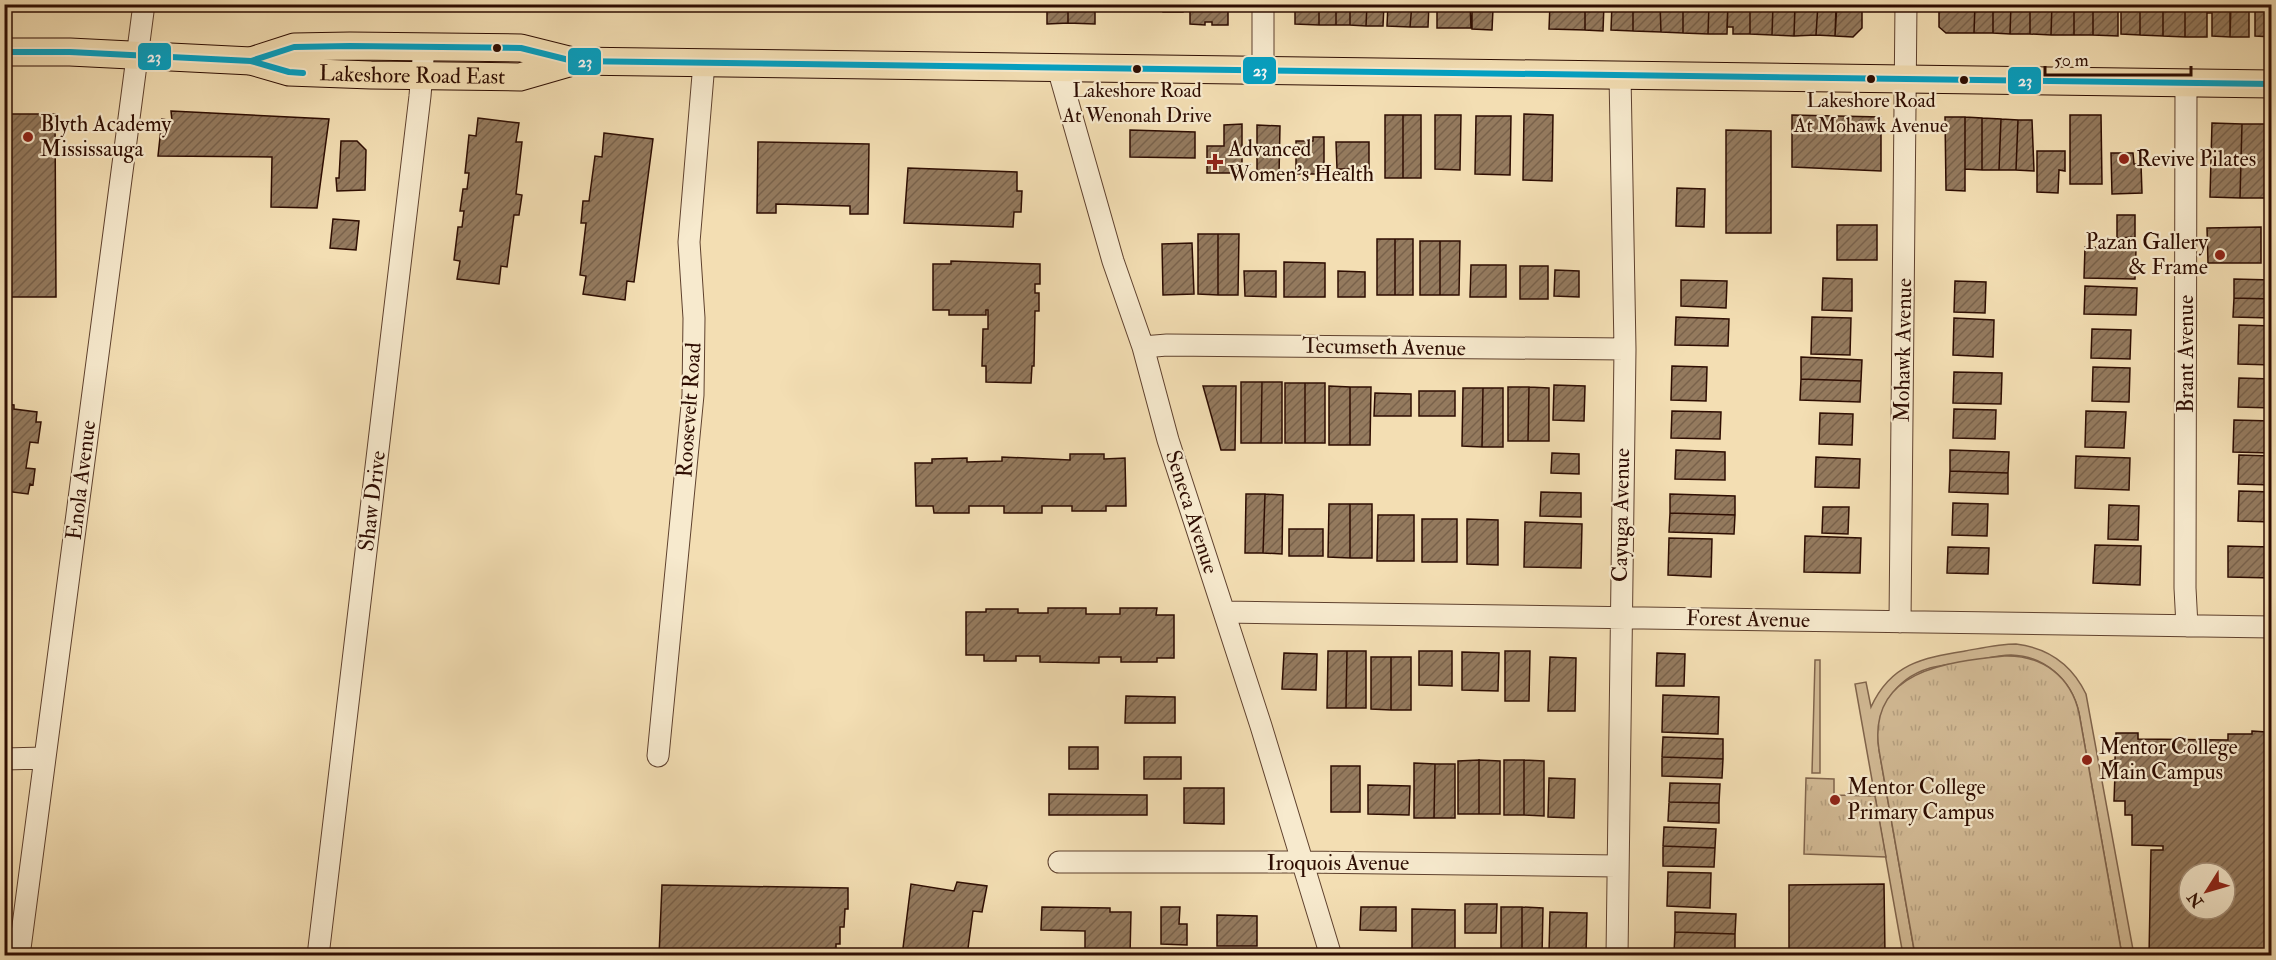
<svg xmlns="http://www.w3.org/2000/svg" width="2276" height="960" font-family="'IM FELL Double Pica',serif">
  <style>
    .grass { fill: #d2ba95; stroke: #80644c; stroke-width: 1.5 }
    .park { fill: url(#park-tufts); stroke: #80644c; stroke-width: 1.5 }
    .building { fill: url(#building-hatch); stroke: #2e0d02; stroke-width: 1.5; fill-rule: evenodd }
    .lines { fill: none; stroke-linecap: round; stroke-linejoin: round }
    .minor-casing { stroke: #5f412e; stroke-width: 23 }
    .major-casing { stroke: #2e0d02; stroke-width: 29 }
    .minor { stroke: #f7eace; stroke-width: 21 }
    .major { stroke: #f3deb3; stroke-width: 27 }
    .bus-1-casing { stroke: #f7eace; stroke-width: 10 }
    .bus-1 { stroke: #02a1c4; stroke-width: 6 }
    .bus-dot { fill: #2e0d02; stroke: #f7eace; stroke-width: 2 }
    .poi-dot { fill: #8f2418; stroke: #f7eace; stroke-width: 2 }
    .labels { text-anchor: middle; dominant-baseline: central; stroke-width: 4.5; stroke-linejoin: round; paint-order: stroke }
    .bus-label { font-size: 20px; fill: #2e0d02; stroke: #f7eace }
    .street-label { font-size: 22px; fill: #2e0d02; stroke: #f7eace }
    .poi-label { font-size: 22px; fill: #2e0d02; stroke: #f7eace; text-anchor: start }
    .line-badge { stroke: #f7eace; stroke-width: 2 }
    .badge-label { font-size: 16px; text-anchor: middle; font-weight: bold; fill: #fff }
  </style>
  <defs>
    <pattern id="park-tufts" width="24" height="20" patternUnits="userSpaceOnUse" patternTransform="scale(1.5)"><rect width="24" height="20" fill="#d2ba95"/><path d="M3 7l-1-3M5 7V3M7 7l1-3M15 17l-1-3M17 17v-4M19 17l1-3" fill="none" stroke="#b59f7f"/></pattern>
    <pattern id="building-hatch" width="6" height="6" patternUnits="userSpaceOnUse" patternTransform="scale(1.5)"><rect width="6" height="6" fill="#947a5e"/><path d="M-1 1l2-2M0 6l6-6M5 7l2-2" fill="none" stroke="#79624b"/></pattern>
  </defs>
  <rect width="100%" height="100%" fill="#f3deb3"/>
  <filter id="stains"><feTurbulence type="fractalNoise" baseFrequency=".00333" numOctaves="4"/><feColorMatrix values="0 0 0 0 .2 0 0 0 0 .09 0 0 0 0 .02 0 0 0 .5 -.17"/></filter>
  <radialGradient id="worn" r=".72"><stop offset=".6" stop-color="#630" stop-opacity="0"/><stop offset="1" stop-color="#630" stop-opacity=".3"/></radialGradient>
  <path class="grass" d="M2016,644C2048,648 2072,665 2086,694L2134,955H2122L2079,713C2072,681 2046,656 2011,655C1996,655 1981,660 1966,662C1954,664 1941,665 1930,668C1893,679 1873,713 1879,750L1915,955H1903L1855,684L1866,682L1871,707C1891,663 1923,658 1965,651C1982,648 1999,644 2016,644Z
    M1815,660H1820V773H1812Z"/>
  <path class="park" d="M2005,656C2043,655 2071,677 2079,713L2122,955H1915L1879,750C1867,670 1947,662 2005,656Z
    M1806,778L1834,779V795L1875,796L1886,857L1804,854Z"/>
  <path class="building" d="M1047,4H1068V23L1047,24Z
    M1068,4H1095V24L1068,23Z
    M1163,4H1183V12H1163Z
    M1195,4H1228V25H1212V22H1205V25L1190,24V7H1195Z
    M1295,4H1319V25L1295,24Z
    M1319,4H1336V25H1319Z
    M1336,4H1350V25H1336Z
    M1350,4H1367L1366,26L1350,25Z
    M1367,4H1384L1383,26H1366Z
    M1388,4H1412L1410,27L1387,26Z
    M1412,4H1429L1428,27H1410Z
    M1437,4H1470L1471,28H1437Z
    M1472,4H1488V9H1493L1492,30L1472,29Z
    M1550,4H1585V30L1549,29Z
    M1585,4H1604L1603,31L1585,30Z
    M1612,4H1633V31L1611,30Z
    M1633,4H1660L1661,32L1633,31Z
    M1660,4H1683V33L1661,32Z
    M1683,4H1709L1708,34L1683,33Z
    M1709,4H1728L1727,34H1708Z
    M1728,4H1750V34H1733V27H1727Z
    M1750,4L1773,6L1772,35L1750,34Z
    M1773,4L1795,6L1794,36L1772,35Z
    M1795,4H1818L1816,35L1794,36Z
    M1818,4H1832V7L1836,8L1835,36L1816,35Z
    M1837,4H1862V28L1853,37L1835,36Z
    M1939,4H1975L1974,33H1946L1939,27Z
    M1975,4H1993V33H1974Z
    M1993,4H2011L2010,34L1993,33Z
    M2011,4H2030V34H2010Z
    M2030,4H2052L2051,35L2030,34Z
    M2052,4H2074V35H2051Z
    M2074,4H2089V9H2093V35H2074Z
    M2093,4H2118V36L2093,35Z
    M2118,4H2140V35L2121,34V10H2118Z
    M2140,4H2158V9H2163V36L2140,35Z
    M2163,4H2185V37L2163,36Z
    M2185,4H2207V37H2185Z
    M2207,4H2226V11H2230V37L2212,36V13H2207Z
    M2231,4H2249V37H2230Z
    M2255,4H2272V37L2255,36Z
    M171,111L329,119L317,208L271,207L272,157L158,156L162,119L172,121Z
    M4,114H55L56,297H4Z
    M1524,114L1553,115L1552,181L1523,180Z
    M1385,115H1403V178H1385Z
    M1403,115H1421V178H1403Z
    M1435,115H1461L1460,170L1435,169Z
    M1792,115L1881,117V171L1792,167Z
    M2070,115H2101L2102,184H2070Z
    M1476,116H1511L1510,175L1475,174Z
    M1945,117H1965V191L1946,190Z
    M1965,117L1982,118V170L1965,169Z
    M478,118L519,123L516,142H522L516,194L522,195L519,215H514L507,267L501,266L499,284L457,279L460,261L454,260L458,227H462L464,211H460L463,189H467L469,173H465L469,135L476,136Z
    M1982,118L2001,119L1999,170H1982Z
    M2001,119L2018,120L2016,170H1999Z
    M2018,120H2032L2034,171L2016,170Z
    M2212,123L2242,124L2240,198L2210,197Z
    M1242,124V173H1207V146H1224V125Z
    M2242,124H2265V198H2240Z
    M2265,124H2272V186H2265Z
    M1257,125L1280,126L1279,176H1257Z
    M1130,130L1195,132V158L1130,157Z
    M1726,130L1771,131V233H1726Z
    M604,133L653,139L634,282L627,281L625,300L583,294L586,276L580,275L586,223H581L583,201H589L595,156L602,157Z
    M1313,137H1324V174H1296V141H1313Z
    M341,141H357L366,150L365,190L337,191L336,178H339Z
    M758,142L869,144L868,214H850V206L776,204V213H757Z
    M1336,142H1369V169H1337Z
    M2037,151H2065V171L2059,170L2058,193L2037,192Z
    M2111,153H2133L2134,164H2141L2142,193L2112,194Z
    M908,168L1017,172V191H1022L1021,212H1014L1013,227L904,223Z
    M1677,188L1705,189L1704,227L1676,226Z
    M2117,215H2135V237L2117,238Z
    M333,219L359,221L356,250L330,248Z
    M1837,225H1877V260H1837Z
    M2261,227V263H2208L2207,228Z
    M1198,234H1218V295L1198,294Z
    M1218,234H1239L1238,295H1218Z
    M1377,239H1395V295H1377Z
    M1395,239H1413V295H1395Z
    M1420,241H1440V295H1420Z
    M1440,241H1460L1459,295H1440Z
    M1192,243L1194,294L1163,295L1162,244Z
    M2085,247L2136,249L2135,279L2084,278Z
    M951,261L1040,264V284H1035V293H1039V311H1035L1034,366H1032L1031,383L986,382V366H982L983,329H988V310H986V315H949V310H933V264H951Z
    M1284,262L1325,263V297H1284Z
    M1471,265H1506V297H1470Z
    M1520,266H1548V299H1520Z
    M1555,270L1579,271V297L1554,296Z
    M1244,271H1276V297L1245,296Z
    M1338,271L1365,272V297H1338Z
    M1823,278L1852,279V311L1822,310Z
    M2234,279L2272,280V299L2234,298Z
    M1681,280L1727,281L1726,308L1681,306Z
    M1955,281L1986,282L1985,313L1954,312Z
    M2085,286L2137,288L2136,315L2084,314Z
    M2234,298L2272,299V318L2233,317Z
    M1676,317L1729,319L1728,346L1675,345Z
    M1812,317L1851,318L1850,355L1811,354Z
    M1954,318L1994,320L1993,357L1953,355Z
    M2239,325L2272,326V365L2238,364Z
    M2092,329L2131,330L2130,359L2091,358Z
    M1801,357L1862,360L1861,381L1801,379Z
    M1672,366L1707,367L1706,401L1671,400Z
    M2093,367L2130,368L2129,402L2092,401Z
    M1954,372L2002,373L2001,404L1953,403Z
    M2239,378L2272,379V408L2238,407Z
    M1801,379L1861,381L1860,402L1800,400Z
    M1241,382H1262L1261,443H1241Z
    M1262,382H1282V443H1261Z
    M1285,383H1305V443H1285Z
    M1305,383H1325V443H1305Z
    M1554,385L1585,386L1584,421L1553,420Z
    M1203,386H1236L1235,450H1221Z
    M1329,386L1350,387V445H1329Z
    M1350,387H1371L1370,445H1350Z
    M1508,387H1529L1528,441H1508Z
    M1529,387L1549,388V441H1528Z
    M1463,388H1483L1482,447L1462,446Z
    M1483,388H1503V447H1482Z
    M1419,391H1455V416H1419Z
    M1375,393L1411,394V416H1374Z
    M4,404L14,405V409L37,412L36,422H41L38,443L30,442L26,468L35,469L33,485L30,484L28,494L5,491L4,494Z
    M1954,409L1996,410L1995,439L1953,438Z
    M1672,411L1721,412L1720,439L1671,438Z
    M2086,411L2126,412L2124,448L2085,447Z
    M1820,413L1853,414L1852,445L1819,444Z
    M2234,420L2272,421V453L2233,452Z
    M1676,450L1725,452V480L1675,479Z
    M1950,450L2009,452L2008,473L1950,471Z
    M1552,453L1579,454V474L1551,473Z
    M1070,454H1104V459L1125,458L1126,506H1106V511H1072V506H1042V513H1004V506H969V513H934L933,506H916L915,463H932V459L967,458V462L1002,461V457L1070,460Z
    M2239,455L2272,456V485L2238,484Z
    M2076,456L2130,458L2129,490L2075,488Z
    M1816,457L1860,459L1859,488L1815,487Z
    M1950,471L2008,473V494L1949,492Z
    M2239,491L2272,492V522L2238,521Z
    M1541,492L1581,493V517L1540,516Z
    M1246,494H1265L1263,553H1245Z
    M1265,494L1283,495L1282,554L1263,553Z
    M1670,494L1735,496V515L1670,513Z
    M1953,503L1988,504L1987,536L1952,535Z
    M1329,504H1350V558L1328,557Z
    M1350,504H1372V558H1350Z
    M2109,505L2139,506L2138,540L2108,539Z
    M1823,507H1849L1848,534L1822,533Z
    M1670,513L1735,515L1734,534L1669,532Z
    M1378,515H1414V561H1377Z
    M1422,519H1457V562H1422Z
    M1467,519L1498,520V565L1467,564Z
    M1525,522L1582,524L1581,568L1524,567Z
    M1289,529H1323V556H1289Z
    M1805,536L1861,538L1860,573L1804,572Z
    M1669,538L1712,539L1711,577L1668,575Z
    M2095,545L2141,546L2140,585L2093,583Z
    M2228,546L2272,547V578L2228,577Z
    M1948,547L1989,548L1988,574L1947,573Z
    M1048,608H1086V614H1120V608H1157L1156,615H1174V658H1157V662H1121V657H1099V663L1040,662V656H1016V661H984V655H966V612H986V609H1018V613H1048Z
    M1328,651H1347L1346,708H1327Z
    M1347,651H1366V708H1346Z
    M1419,651H1452V686L1419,685Z
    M1505,651H1530L1529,701H1505Z
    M1462,652L1499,653L1498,691L1462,690Z
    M1284,653L1317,654L1316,690L1282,689Z
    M1657,653L1685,654L1684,686H1656Z
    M1371,657H1391V710L1371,709Z
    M1391,657H1411V710H1391Z
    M1550,657L1576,658L1575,711H1548Z
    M1663,695L1719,697L1718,734L1662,732Z
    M1126,696L1175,697V723H1125Z
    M2252,731L2266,732V738H2272V956H2149L2151,850H2163V846L2132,845V815H2125V801H2114L2115,773L2110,771V761L2115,760L2116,733H2138V739L2228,740V734H2252ZM2189,873H2225V909H2189Z
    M1663,737L1723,739V759L1662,757Z
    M1069,747H1098V769H1069Z
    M1144,757H1181V779H1144Z
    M1662,757L1723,759L1722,778L1662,776Z
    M1479,760L1500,761V814H1479Z
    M1479,760V814H1458V761Z
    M1504,760H1524V815H1504Z
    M1524,760L1544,761V816L1524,815Z
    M1414,763L1435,764L1434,818H1414Z
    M1435,764H1455V818H1434Z
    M1331,766H1360V812H1331Z
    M1549,778L1575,779L1574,818L1548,817Z
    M1670,783L1720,784L1719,803L1669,802Z
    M1368,785L1410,786L1409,815L1368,814Z
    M1184,788H1224V824L1184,823Z
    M1049,794L1147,795V815H1049Z
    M1669,802L1719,803V823L1668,821Z
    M1664,827L1716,829L1715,848L1663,846Z
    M1663,846L1715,848L1714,867L1663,866Z
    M1668,872L1711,873L1710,908L1667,906Z
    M957,882L987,886L982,912L973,911L967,956H902L911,884L954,891Z
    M1884,884L1885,954L1789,955V885Z
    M662,885L848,888V909H845L844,927H840V944H836V956H659Z
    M1465,904H1497L1496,933H1465Z
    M1042,907L1110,908V912H1131L1130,956H1085V931L1041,930Z
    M1161,907H1180L1179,924H1187V945L1161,944Z
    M1361,907H1396V931L1360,930Z
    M1501,907H1522V956H1501Z
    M1522,907L1543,908L1542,956H1522Z
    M1412,909L1455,910V953L1412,952Z
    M1550,912L1587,913L1586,954L1549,953Z
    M1675,912L1736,914L1735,934L1675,932Z
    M1217,915L1257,916V946H1217Z
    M1675,932L1735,934V955L1674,953Z"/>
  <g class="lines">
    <g class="minor-casing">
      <path id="minor" d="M1263,4V71
        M1058,68L1113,261L1143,347L1168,440L1261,726L1331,956
        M2186,83L2185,588L2187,626
        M1143,347L1167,345L1625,349
        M1224,612L2272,627
        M1900,622L1906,4
        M658,756L693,395L694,318L689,242L704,63
        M4,759L44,758
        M1059,862H1302L1616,866
        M19,956L144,4
        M318,956L420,96L424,47
        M1617,956L1625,349L1620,75"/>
    </g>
    <g class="major-casing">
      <g id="major">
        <path id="s1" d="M4,52H70L251,61L289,72L371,75L520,77L572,62"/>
        <path d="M251,61L294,47L350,46L521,48L573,61L2272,84"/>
      </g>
    </g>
    <use href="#minor" class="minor"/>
    <use href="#major" class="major"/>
    <g class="bus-1-casing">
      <path id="bus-1" d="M4,52H70L251,61L289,72L303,73
        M251,61L294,47L350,46L521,48L573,61L2272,84"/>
    </g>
    <use href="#bus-1" class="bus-1"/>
  </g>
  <g class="bus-dot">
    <circle cx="497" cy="48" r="5"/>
    <circle cx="1137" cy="69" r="5"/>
    <circle cx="1871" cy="79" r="5"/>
    <circle cx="1964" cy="80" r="5"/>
  </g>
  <g class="poi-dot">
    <circle cx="28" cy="137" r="6"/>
    <circle cx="2124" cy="159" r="6"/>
    <path d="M1212 153h6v6h6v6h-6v6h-6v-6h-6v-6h6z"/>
    <circle cx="2220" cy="255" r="6"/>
    <circle cx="2087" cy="760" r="6"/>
    <circle cx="1835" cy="800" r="6"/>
  </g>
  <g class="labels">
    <g class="bus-label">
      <text x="1137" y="90">Lakeshore Road<tspan x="1137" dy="25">At Wenonah Drive</tspan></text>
      <text x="1871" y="100">Lakeshore Road<tspan x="1871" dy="25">At Mohawk Avenue</tspan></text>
    </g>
    <g class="street-label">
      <text stroke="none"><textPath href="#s1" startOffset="410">Lakeshore Road East</textPath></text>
      <text transform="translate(1384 347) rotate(1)">Tecumseth Avenue</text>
      <text transform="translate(1903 350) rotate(-89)">Mohawk Avenue</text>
      <text transform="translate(2186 354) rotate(-90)">Brant Avenue</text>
      <text transform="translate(689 410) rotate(-86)">Roosevelt Road</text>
      <text transform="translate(81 480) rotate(-83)">Enola Avenue</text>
      <text transform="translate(372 501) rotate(-83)">Shaw Drive</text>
      <text transform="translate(1192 512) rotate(72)">Seneca Avenue</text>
      <text transform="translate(1621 515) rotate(-89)">Cayuga Avenue</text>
      <text transform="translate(1748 619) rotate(1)">Forest Avenue</text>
      <text x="1338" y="863">Iroquois Avenue</text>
    </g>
    <g class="poi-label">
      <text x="40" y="124">Blyth Academy<tspan x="40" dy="25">Mississauga</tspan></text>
      <text x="1228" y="149">Advanced<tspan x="1228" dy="25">Women’s Health</tspan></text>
      <text x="2136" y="159">Revive Pilates</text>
      <text x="2208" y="242" text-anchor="end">Pazan Gallery<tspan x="2208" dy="25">&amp; Frame</tspan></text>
      <text x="2099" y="747">Mentor College<tspan x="2099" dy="25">Main Campus</tspan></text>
      <text x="1847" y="787">Mentor College<tspan x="1847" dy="25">Primary Campus</tspan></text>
    </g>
  </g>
  <g class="line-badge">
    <rect x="137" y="42" width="35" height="29" rx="6" fill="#02a1c4"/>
    <rect x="567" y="47" width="35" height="29" rx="6" fill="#02a1c4"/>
    <rect x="1242" y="56" width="35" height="29" rx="6" fill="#02a1c4"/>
    <rect x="2007" y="66" width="35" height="29" rx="6" fill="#02a1c4"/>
  </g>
  <g class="badge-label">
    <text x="154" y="62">23</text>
    <text x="585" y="67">23</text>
    <text x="1260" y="76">23</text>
    <text x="2025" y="86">23</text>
  </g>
  <rect width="2276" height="960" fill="none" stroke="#f3deb3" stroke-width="24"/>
  <rect x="6" y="6" width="2264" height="948" fill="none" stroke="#2e0d02" stroke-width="3"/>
  <rect x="12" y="12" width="2252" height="936" fill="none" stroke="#2e0d02" stroke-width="1.5"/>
  <g transform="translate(2207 891) rotate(233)"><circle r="28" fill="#f7eace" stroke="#a7927c" stroke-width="1.5"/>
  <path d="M0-4.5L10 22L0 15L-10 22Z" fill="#8f2418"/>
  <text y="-9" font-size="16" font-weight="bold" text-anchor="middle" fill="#2e0d02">N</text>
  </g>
  <path d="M2045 66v9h146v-9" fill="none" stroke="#2e0d02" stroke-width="3"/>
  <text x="2054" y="66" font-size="18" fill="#2e0d02" stroke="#f7eace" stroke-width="4.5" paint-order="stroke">50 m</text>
  <rect width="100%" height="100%" filter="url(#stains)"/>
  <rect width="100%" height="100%" fill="url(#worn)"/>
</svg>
